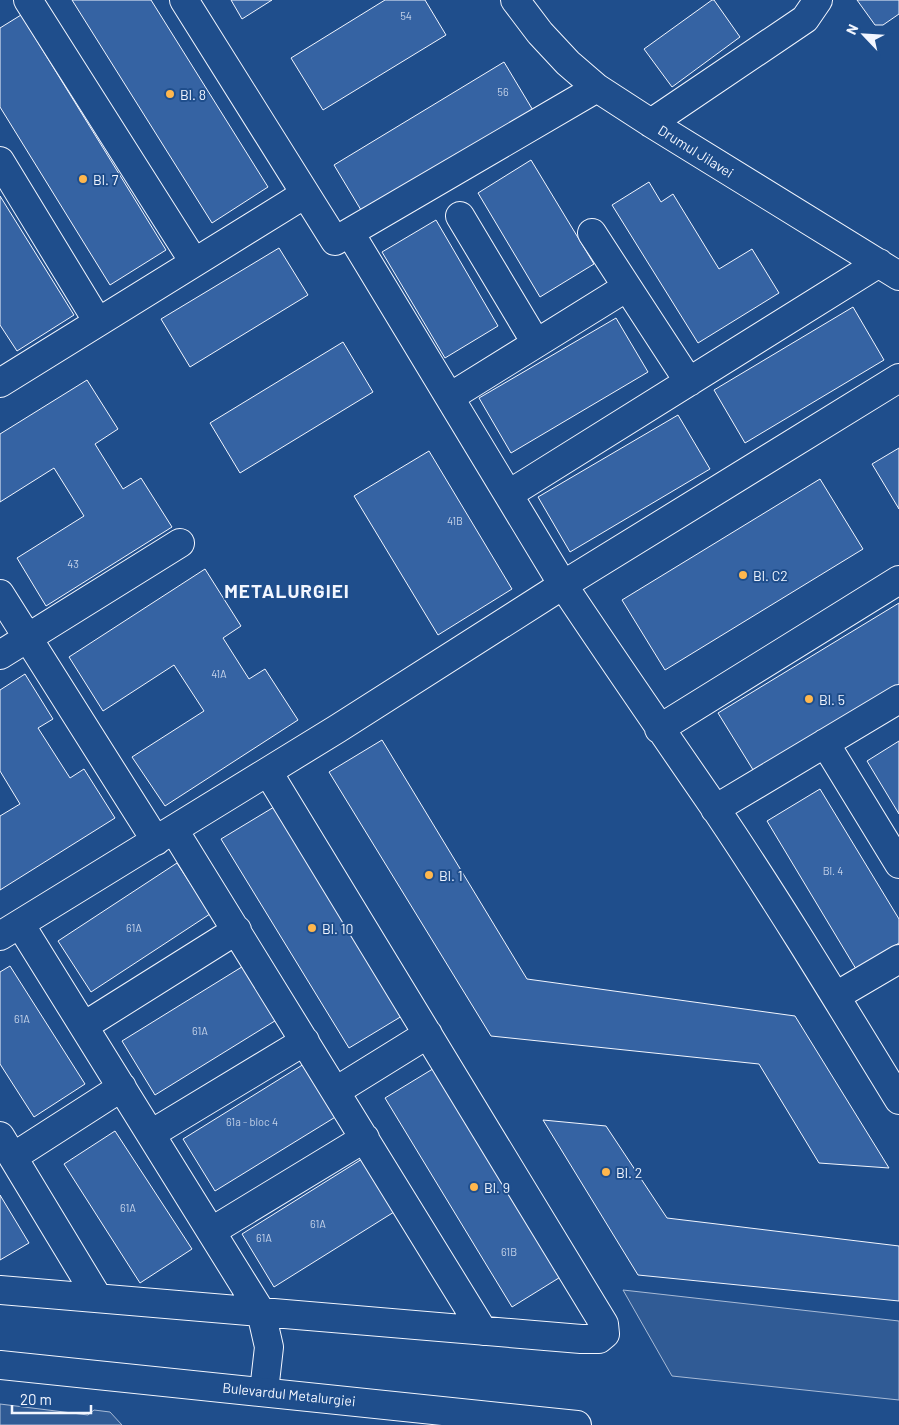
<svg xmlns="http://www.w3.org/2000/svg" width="899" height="1425" font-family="Barlow,sans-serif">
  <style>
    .built { fill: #305b95; stroke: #a8bbd7 }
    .building { fill: #3563a3; stroke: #f2f6ff }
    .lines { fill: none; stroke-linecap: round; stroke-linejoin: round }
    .minor-casing { stroke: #f2f6ff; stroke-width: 30 }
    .major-casing { stroke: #f2f6ff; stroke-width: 30 }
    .minor { stroke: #1f4e8c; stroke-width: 28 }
    .major { stroke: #1f4e8c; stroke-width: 28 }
    .poi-dot { fill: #ffb74d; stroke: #1f4e8c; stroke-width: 2 }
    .labels { text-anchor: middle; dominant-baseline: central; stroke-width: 4; stroke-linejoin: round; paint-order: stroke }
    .number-label { font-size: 11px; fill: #c3d1e8 }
    .poi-label { font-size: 14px; fill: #f2f6ff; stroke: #1f4e8c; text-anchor: start }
    .street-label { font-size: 14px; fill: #f2f6ff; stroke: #1f4e8c }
    .district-label { font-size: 19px; font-weight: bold; letter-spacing: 1px; fill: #f2f6ff; stroke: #1f4e8c }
  </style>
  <rect width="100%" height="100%" fill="#1f4e8c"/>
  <path class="built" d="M623,1290L899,1321V1400L672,1376Z
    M0,1404L88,1415L94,1410L110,1412L122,1425H0Z"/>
  <path class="building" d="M72,0H151L268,187L212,223Z
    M231,0H272L242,19Z
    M385,0H425L446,35L323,110L291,58Z
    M712,0H714L740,37L672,87L644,49Z
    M857,0H899V14L883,25H875Z
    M21,15L166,250L110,285L0,107V28Z
    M504,62L534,112L364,215L334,165Z
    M531,160L594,264L540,297L478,193Z
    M649,182L661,202L673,194L719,269L752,249L779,293L698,343L612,205Z
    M0,196L74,315L17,351L0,325Z
    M436,220L498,326L445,358L382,252Z
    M279,248L308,295L190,367L161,319Z
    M853,307L884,360L745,443L714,390Z
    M616,318L648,372L511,453L479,398Z
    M343,342L373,392L240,473L210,423Z
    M87,380L118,429L95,444L123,489L141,478L172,527L46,606L17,558L84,516L54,468L0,502V434Z
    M678,415L710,469L570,552L538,497Z
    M899,448V509L872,464Z
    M429,451L512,589L438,635L354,496Z
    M820,479L863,549L665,670L622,600Z
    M205,569L241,626L223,638L249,679L265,669L298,720L165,806L132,757L204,711L174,665L103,711L69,657Z
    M899,603V686L755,773L718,713Z
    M25,674L53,719L38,728L70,778L84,769L115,818L0,890V816L20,804L0,771V690Z
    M382,740L527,979L795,1016L889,1168L819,1163L759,1064L491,1036L329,772Z
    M899,741V814L867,761Z
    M820,789L899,919V943L856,969L767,821Z
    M274,807L402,1016L349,1048L221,839Z
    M177,863L210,914L91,992L58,941Z
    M245,965L278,1019L155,1095L122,1041Z
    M10,966L85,1084L34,1117L0,1064V972Z
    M304,1064L337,1116L215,1191L183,1139Z
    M436,1067L562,1276L512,1307L385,1098Z
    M543,1120L606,1126L667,1218L899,1246V1301L638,1275Z
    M115,1131L192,1249L140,1283L64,1164Z
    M362,1159L394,1212L274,1287L242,1234Z
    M0,1195L29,1243L0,1260Z"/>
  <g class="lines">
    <g class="minor-casing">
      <path id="minor" d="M28,0L194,262
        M184,0L335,241L597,88
        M515,0L540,33L568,63L597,88L651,123L899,276
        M651,123L805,19L818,0
        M0,161L98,322
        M460,216L536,343
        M350,233L563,585L899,378
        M592,233L689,382
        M0,383L305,194
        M450,397L627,287
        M509,494L879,263
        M0,594L156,841
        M0,655L180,543
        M659,729L899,580
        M825,743L899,864
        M715,809L899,699
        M174,830L483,1331
        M20,924L261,1312L269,1347L264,1391
        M0,936L337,729L563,585C613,660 664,734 715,808C779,903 839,1002 899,1100
        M836,996L899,959
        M84,1026L237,930
        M336,1091L428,1034
        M151,1134L305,1041
        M0,1136L98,1298
        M13,1157L122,1087
        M212,1231L365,1138
        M0,1290L581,1339H599L605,1334L604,1324L268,772"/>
    </g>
    <g class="major-casing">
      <path id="major" d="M0,1365L577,1425"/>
    </g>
    <use href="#minor" class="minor"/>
    <use href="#major" class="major"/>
  </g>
  <g class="poi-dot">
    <circle cx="170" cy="94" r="5"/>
    <circle cx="83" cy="179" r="5"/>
    <circle cx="743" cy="575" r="5"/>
    <circle cx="809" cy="699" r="5"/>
    <circle cx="429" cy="875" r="5"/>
    <circle cx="312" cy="928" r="5"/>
    <circle cx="606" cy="1172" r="5"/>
    <circle cx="474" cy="1187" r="5"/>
  </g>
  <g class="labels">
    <g class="number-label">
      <text x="406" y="15">54</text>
      <text x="503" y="91">56</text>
      <text x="455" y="520">41B</text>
      <text x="73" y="563">43</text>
      <text x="219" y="673">41A</text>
      <text x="833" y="870">Bl. 4</text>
      <text x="134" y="927">61A</text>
      <text x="22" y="1018">61A</text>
      <text x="200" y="1030">61A</text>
      <text x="252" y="1121">61a - bloc 4</text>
      <text x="128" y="1207">61A</text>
      <text x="318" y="1223">61A</text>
      <text x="264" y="1237">61A</text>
      <text x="509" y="1251">61B</text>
    </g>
    <g class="poi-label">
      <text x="180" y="94">Bl. 8</text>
      <text x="93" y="179">Bl. 7</text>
      <text x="753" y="575">Bl. C2</text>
      <text x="819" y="699">Bl. 5</text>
      <text x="439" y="875">Bl. 1</text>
      <text x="322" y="928">Bl. 10</text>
      <text x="616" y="1172">Bl. 2</text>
      <text x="484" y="1187">Bl. 9</text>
    </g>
    <g class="street-label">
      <text transform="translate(696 151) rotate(32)">Drumul Jilavei</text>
      <text transform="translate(289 1394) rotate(6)">Bulevardul Metalurgiei</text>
    </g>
    <g class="district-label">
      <text x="287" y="590">METALURGIEI</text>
    </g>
  </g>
  <g transform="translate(864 35) rotate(295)" stroke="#1f4e8c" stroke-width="4" paint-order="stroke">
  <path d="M0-4L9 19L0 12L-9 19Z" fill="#f2f6ff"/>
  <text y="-8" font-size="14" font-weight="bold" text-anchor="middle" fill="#f2f6ff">N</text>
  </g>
  <path d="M12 1405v8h79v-8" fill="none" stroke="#f2f6ff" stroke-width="2.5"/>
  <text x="20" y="1405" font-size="15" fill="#f2f6ff" stroke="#1f4e8c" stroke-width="4" paint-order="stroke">20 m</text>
</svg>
